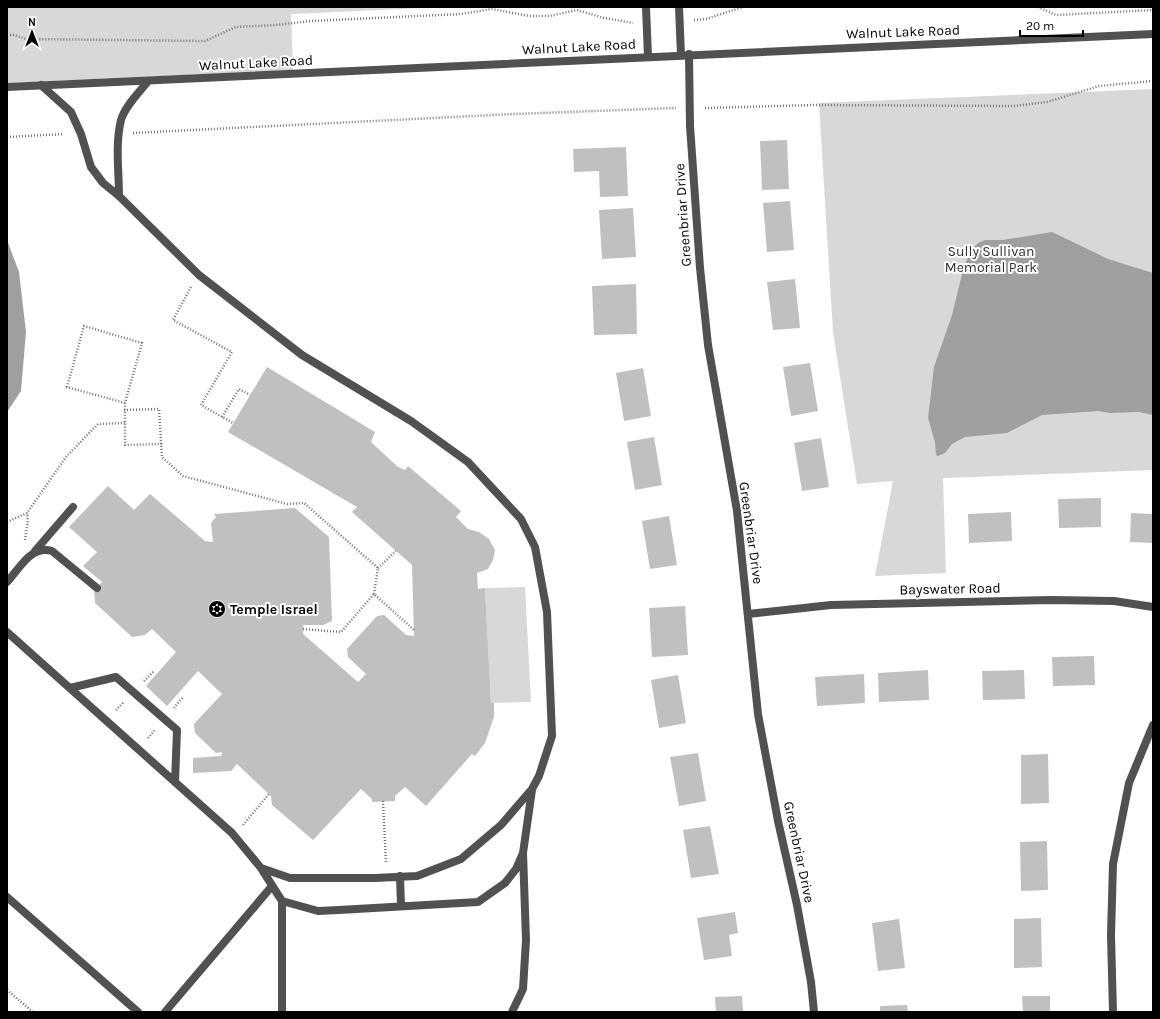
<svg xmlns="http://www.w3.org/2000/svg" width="1160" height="1019" font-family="Karla,sans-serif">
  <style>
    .green { fill: #d8d8d8 }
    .water { fill: #9f9f9f }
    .building { fill: #c0c0c0 }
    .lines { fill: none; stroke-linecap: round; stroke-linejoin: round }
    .path { stroke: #737373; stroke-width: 2.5; stroke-dasharray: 1 2; stroke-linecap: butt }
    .service { stroke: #515151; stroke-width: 8 }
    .minor { stroke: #515151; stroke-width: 8 }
    .tertiary { stroke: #515151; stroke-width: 8 }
    .labels { text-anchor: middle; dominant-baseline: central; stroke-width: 4; stroke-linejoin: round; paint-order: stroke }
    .street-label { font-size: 14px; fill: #000; stroke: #fff }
    .park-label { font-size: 14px; fill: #2f2f2f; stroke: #fff }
    .poi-label { font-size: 14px; font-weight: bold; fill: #000; stroke: #fff; text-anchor: start }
  </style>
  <rect width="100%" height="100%" fill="#fff"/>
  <path class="green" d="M7,7H447L291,14L293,70L7,83Z
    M1153,89V470L943,478L946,573L875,576L893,481L857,484L833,332L819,103Z
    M525,587L531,702L491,703L485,588Z"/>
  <path class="water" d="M1052,232L1108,259L1153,273V415L1139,412L1109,413L1099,411L1042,415L1007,433L965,437L952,444L945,453L938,456L936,455L935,442L928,418L934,367L952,315L964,266L972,249L978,243L985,240H1003Z
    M7,240L19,272L26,332L21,391L7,412Z"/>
  <path class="building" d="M787,140L789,189L762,190L760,141Z
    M626,147L628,196L600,197L599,171L574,172L573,149Z
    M790,201L794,250L767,252L763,203Z
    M633,208L636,257L602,259L599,210Z
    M795,279L800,328L773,330L767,282Z
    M636,284L637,334L594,335L592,286Z
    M810,363L818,411L791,416L783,367Z
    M267,367L375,432L371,442L398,467L405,470L408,466L461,511L456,517L468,529L479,532L489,539L495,550L493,560L488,569L477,573L478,589L485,588L491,703H494V717L485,743L475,756L472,754L426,806L405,787L395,796V801L372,802V799L361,789L313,840L272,805L271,796L237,764L231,771L193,773V758L221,756L222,752L216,753L195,733L194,724L222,694L198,671L167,706L146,686L176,652L152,629L145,635L132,637L95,603L94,590L102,582L83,566L97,552L69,527L108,486L134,510L150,494L205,541L213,542L211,523L216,517L214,514L295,508L329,537L332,621L323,625H303V634L358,682L366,674L348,657L347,649L377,616L384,615L406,635L414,636L412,565L352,512L357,507L228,432Z
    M643,368L651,416L624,421L616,373Z
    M654,437L662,485L635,490L627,442Z
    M821,438L829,487L802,491L794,443Z
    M1101,498V527L1059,528L1058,499Z
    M1011,512L1012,541L969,543L968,514Z
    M1131,513L1153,514V543L1130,542Z
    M669,516L677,565L650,569L642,521Z
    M685,606L688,655L652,657L649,608Z
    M1094,656L1095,685L1053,686L1052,657Z
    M928,670L929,700L879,702L878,673Z
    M1024,670L1025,699L983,700L982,671Z
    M864,674L865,703L817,706L815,677Z
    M678,675L686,723L659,728L651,680Z
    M698,753L706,801L679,806L670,757Z
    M1048,754L1049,803L1021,804V755Z
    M710,826L719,874L691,878L683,830Z
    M1047,841L1048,890L1021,891L1020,842Z
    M735,912L738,933L729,935L732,956L704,960L697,918Z
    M1041,918L1042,967L1014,968V919Z
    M899,919L905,968L878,971L872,923Z
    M742,996L743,1012H716L715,997Z
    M1022,996H1050V1012H1023Z
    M907,1005L908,1012H880V1006Z"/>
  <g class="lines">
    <path class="path" d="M1038,7L1056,15L1153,10
      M694,20L706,19L743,7
      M7,35H14L26,39L205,41L236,27L276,25L311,21L461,14L492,9L529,16H550L577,10L604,18L633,23
      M705,108L814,105L1014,106L1047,102L1099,86L1153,81
      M133,133L514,114L676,108
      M7,137L64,134
      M191,287L173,320L232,352L201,405L233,423
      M125,403L67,387L84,326L142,343L125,403V445L162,444
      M124,410L159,409L162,457L183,476L287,504L304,503L378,568L374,594
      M222,417L239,389L250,395
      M7,522L27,513L66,457L98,424L125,423
      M25,540L28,520L27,513
      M378,568L396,551
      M303,629L341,632L374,594L414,630
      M144,681L154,671
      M174,708L183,697
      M116,710L124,702
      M148,738L155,730
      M383,801L386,863
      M243,825L269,794
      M7,990L33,1012"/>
    <path class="service" d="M119,196C119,172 115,144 121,120C125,106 139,93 148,81
      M35,551L73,507
      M7,582C20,568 31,545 52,551L97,588
      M7,632L232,833L261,868L290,878H375L417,876L461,859L501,825L532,789L539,776L552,736L547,612L535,547L521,519L468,462L411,421L302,355L199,275L119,196L103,183L91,167L81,134L71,112L41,85
      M70,688L116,677L177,730L175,782
      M261,868L282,901L318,911L339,910L478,902L505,883L516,869L523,853
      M400,876L401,906
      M7,897L138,1012
      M282,901V1012
      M165,1012L272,886
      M512,1012L523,989L526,940L523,853L532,790"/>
    <path class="minor" d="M646,7L648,57
      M679,7L681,55
      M689,54L690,126L700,268L708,345L737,511L758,714L778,821L797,905L811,982L814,1012
      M748,614L831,605L1052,600L1114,601L1153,607
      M1113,1012L1111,935L1113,864L1129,783L1153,725"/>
    <path class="tertiary" d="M7,87L1153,34"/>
  </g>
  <defs>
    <g id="synagogue-disc" transform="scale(0.9)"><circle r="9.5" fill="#000" stroke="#fff"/><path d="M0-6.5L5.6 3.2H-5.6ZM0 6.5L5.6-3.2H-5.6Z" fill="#fff"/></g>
  </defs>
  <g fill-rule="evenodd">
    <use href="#synagogue-disc" x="217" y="609"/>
  </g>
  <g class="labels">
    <g class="street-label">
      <text transform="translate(903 32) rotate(-2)">Walnut Lake Road</text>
      <text transform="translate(579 47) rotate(-3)">Walnut Lake Road</text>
      <text transform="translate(256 63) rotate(-3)">Walnut Lake Road</text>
      <text transform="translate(683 215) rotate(-94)">Greenbriar Drive</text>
      <text transform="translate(751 533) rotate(82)">Greenbriar Drive</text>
      <text transform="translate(950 589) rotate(-1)">Bayswater Road</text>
      <text transform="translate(799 852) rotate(78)">Greenbriar Drive</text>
    </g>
    <g class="park-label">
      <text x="991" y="251">Sully Sullivan<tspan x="991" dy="16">Memorial Park</tspan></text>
    </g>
    <g class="poi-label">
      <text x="230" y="609">Temple Israel</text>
    </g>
  </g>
  <rect width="1160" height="1019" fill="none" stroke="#000000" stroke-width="16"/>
  <g transform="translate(32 32)" stroke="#ffffff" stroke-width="3" paint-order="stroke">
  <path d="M0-3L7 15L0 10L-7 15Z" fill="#000000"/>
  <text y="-6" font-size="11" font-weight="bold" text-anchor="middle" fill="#000000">N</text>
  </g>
  <path d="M1020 30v6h63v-6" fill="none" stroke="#000000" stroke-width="2"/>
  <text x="1026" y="30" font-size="12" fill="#000000" stroke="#ffffff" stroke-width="3" paint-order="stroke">20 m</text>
</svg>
